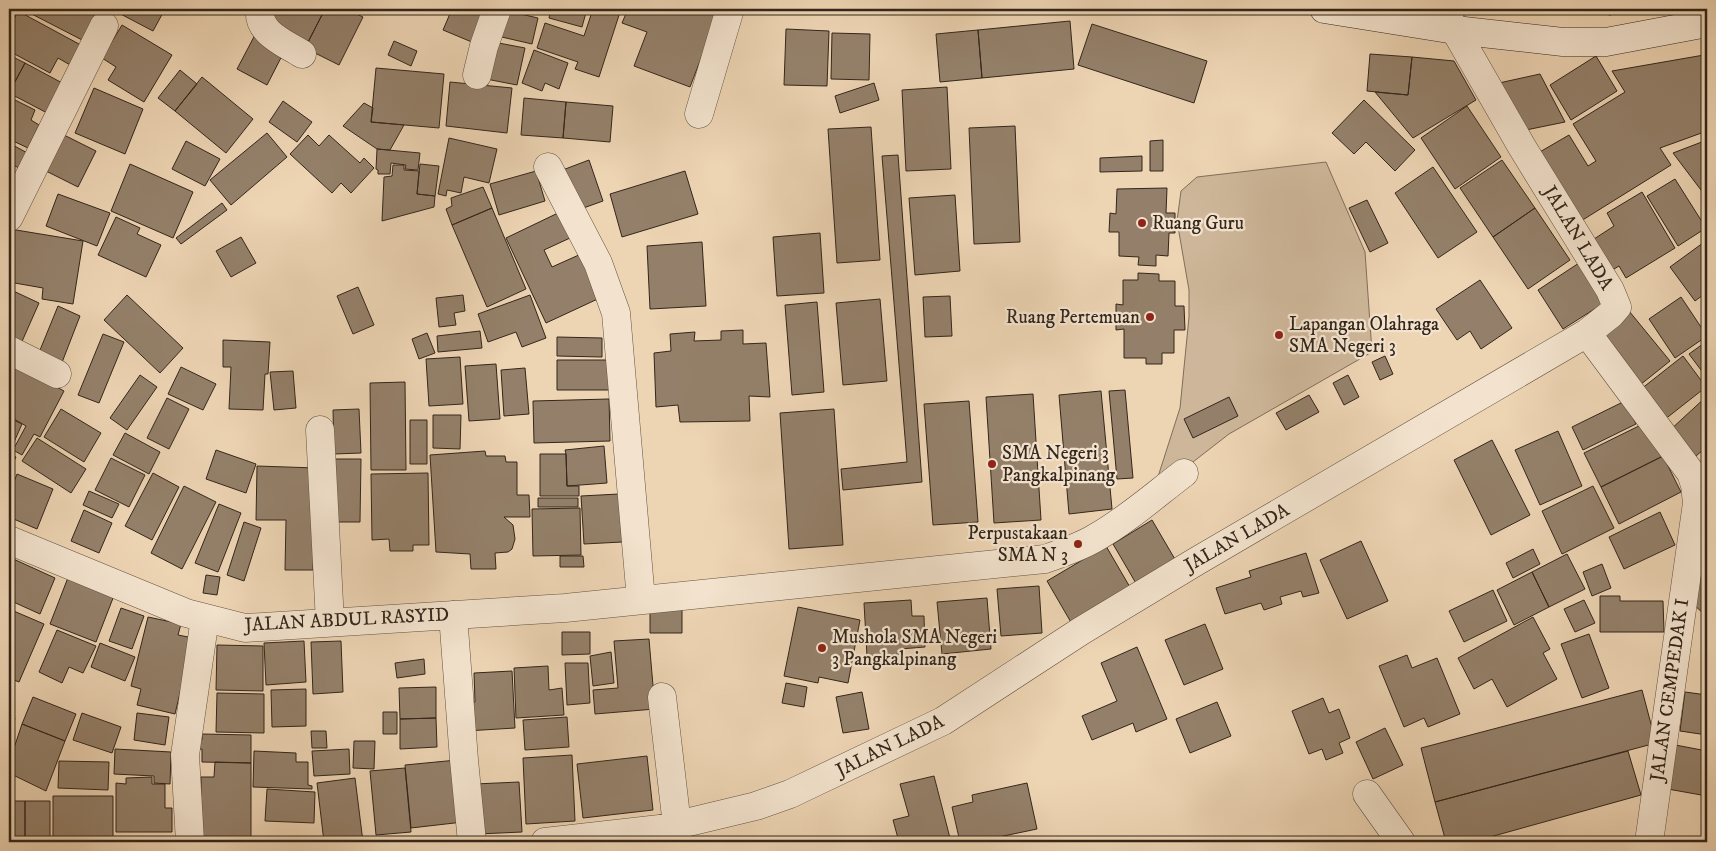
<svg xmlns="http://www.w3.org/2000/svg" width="1716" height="851" font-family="'IM FELL DW Pica',serif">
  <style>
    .green { fill: #cdb699; stroke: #806e5a }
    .building { fill: #94806a; stroke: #33261b }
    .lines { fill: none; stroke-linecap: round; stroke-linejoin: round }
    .service-casing { stroke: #625241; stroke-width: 16 }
    .minor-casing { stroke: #625241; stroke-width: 29 }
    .secondary-casing { stroke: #33261b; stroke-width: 29 }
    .service { stroke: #f3e3ce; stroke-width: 14 }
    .minor { stroke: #f3e3ce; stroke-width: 28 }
    .secondary { stroke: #f3e3ce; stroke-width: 28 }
    .poi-dot { fill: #8f2418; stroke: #f3e3ce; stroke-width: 2 }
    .labels { text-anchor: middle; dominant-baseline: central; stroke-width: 4.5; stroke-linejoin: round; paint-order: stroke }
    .poi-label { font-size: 19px; fill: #33261b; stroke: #f3e3ce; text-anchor: start }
    .street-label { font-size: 19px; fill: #33261b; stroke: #f3e3ce }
  </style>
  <rect width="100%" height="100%" fill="#edd4b3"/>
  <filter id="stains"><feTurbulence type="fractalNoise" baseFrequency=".004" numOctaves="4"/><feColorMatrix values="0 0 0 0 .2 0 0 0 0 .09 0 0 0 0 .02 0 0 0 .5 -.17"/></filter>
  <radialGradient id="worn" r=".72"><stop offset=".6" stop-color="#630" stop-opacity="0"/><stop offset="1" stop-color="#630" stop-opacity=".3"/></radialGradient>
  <path class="green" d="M1326,162L1365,252L1372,352L1229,434L1162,486L1156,483L1180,408L1189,317V290L1177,221L1181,191L1197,177Z"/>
  <path class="building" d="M22,9H92L102,14L88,43Z
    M111,9H165L153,31Z
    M277,9H325L305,48L267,29Z
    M325,9H346L363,17L339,65L305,48Z
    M452,9H493L479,45L443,30Z
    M499,9L538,18L532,44L493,35Z
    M526,9H545L544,13Z
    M551,9H587L582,27L549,18Z
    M593,9H621L599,77L575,69L578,62L537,48L545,23L584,36Z
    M628,9H705L718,14L690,87L634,66L647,32L622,23Z
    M1562,9H1612L1611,15Z
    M18,11L90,50L79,70L58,58L50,73L9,51V29Z
    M1070,21L1074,69L982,78L978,30Z
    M1092,24L1207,61L1194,103L1078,65Z
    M122,25L172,55L144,102L108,80L116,67L102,58Z
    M786,29L829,31L827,86L784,85Z
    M978,30L982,78L940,82L936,34Z
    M256,33L286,48L267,85L237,69Z
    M832,33L870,34L869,80L831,79Z
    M394,41L417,51L411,66L388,55Z
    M488,41L525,48L517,85L481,78Z
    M534,50L568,63L559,89L545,83L542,91L522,83Z
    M1370,54L1412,57L1408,95L1367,91Z
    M9,55L25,63L9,93Z
    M1704,55L1707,64V94L1706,95L1707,131L1660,148L1671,165L1581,221L1538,153L1569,135L1588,166L1596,161L1573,124L1625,92L1612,71Z
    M1596,56L1617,91L1571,120L1550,85Z
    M1412,57L1454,61L1476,100L1413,138L1375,92L1408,95Z
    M25,63L66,85L51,115L9,93Z
    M376,68L444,74L439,128L371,122Z
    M180,70L197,84L175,111L158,98Z
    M1540,74L1565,122L1521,131L1499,83Z
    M202,77L253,119L226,153L175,111Z
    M450,82L512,88L507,133L446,126Z
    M874,83L879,100L840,113L835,96Z
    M947,87L951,169L906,171L902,90Z
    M94,88L143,109L125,154L75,133Z
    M9,97L35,110L31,120L39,125L28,148L9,139Z
    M524,98L566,102L563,138L521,135Z
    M1364,100L1415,150L1395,171L1366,142L1354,154L1332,133Z
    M283,101L312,122L297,142L269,122Z
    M566,102L613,106L610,142L563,138Z
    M364,103L373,108L371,122L404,125L390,150L377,149L343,126Z
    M1467,106L1501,157L1455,189L1421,138Z
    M1015,126L1020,242L974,244L969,128Z
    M871,127L880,260L837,263L828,129Z
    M267,133L287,157L231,205L210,180Z
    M64,135L96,151L78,187L46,171Z
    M308,135L319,146L329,135L360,163L364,158L374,168L351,193L341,183L332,193L290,154Z
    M449,138L497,149L489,183L464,177L461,193L447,190L446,196L438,194Z
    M1163,140V171H1150V141Z
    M1707,140V198L1673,153Z
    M186,141L220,159L205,186L172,169Z
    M9,143L31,155L23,170L11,164L9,168Z
    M377,149L420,153L418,170L405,169L406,165L391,163L390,174H378V170L376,169Z
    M898,155L922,482L843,490L841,469L907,462L882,156Z
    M1142,156V171L1100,172V158Z
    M589,160L603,201L575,211L560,171Z
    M1502,160L1535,208L1493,237L1460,188Z
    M130,164L193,192L173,238L111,211Z
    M420,164L439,166L435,196L417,194Z
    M393,165H404V170L419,171L417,194L435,196L434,207L382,221L384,177L392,176Z
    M1433,167L1477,232L1438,258L1395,193Z
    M536,171L545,201L499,215L490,184Z
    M685,171L698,214L622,237L610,194Z
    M1675,179L1706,228L1678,246L1647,196Z
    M483,187L492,208L452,225L446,209L452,206L451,198Z
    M1167,188L1166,213H1175V233H1169L1168,256L1156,255V266L1138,265L1139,257L1119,256V232H1109L1110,213L1116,214L1117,189Z
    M1642,192L1675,248L1626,278L1619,266L1609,272L1591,241L1614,226L1607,213Z
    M58,194L110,213L97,246L46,226Z
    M955,195L960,271L915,275L909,198Z
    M1367,200L1388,243L1370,252L1349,208Z
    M222,203L227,210L181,244L176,238Z
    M492,208L526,289L487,307L452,225Z
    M1535,208L1570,260L1528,289L1493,237Z
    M558,213L570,238L544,250L552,267L581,254L602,297L546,323L506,238Z
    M116,217L140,228L137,234L161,245L146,277L98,255Z
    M10,229L83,241L73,304L42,299L43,288L9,282V238Z
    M820,233L824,293L777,296L773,237Z
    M241,237L256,263L231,277L216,251Z
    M1707,240V292L1695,301L1670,267Z
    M702,242L706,306L650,309L647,246Z
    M1579,263L1604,303L1563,329L1538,290Z
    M1138,273L1159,274V281H1175V306H1184L1185,330H1174V353H1162V364H1146V358H1124V329L1116,330V304L1123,305V280H1138Z
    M1480,280L1512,328L1481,349L1470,331L1457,340L1436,309Z
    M358,287L374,325L353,334L337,296Z
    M9,289L39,303L20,346L9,340Z
    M127,295L183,348L160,373L104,320Z
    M463,295L465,311L454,313L456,325L439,327L436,298Z
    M530,295L546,338L522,347L516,332L488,342L478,314Z
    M950,296L952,336L925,337L923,297Z
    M1681,297L1707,336L1675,358L1649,319Z
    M880,299L887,381L843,385L836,303Z
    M817,302L824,392L792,395L785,305Z
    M58,306L80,316L61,365L38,355Z
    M1629,311L1670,361L1635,389L1601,335Z
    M743,330V344L766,343L770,397L749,396L750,421L680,422L678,405L656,407L654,353L671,351L670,334L695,332L694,341L721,340V331Z
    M480,331L482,348L438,352L437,336Z
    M427,333L435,353L419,359L412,339Z
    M103,334L124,342L99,403L78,395Z
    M557,337L602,338V357L557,356Z
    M223,340L270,342L268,374H265L263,410L229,409L231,367H223Z
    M1707,341V378L1689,354Z
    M1385,356L1393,374L1380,380L1372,362Z
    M1683,356L1706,387L1659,424L1636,393Z
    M460,357L463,404L429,406L426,359Z
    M557,360H612V390H557Z
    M9,361L64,391L40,437L34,434L22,455L13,450L26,426L9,416Z
    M496,364L500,419L469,421L465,366Z
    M181,367L216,384L203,410L168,394Z
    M525,368L529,414L504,416L501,370Z
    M293,371L296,408L274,410L270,372Z
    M140,375L157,387L127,430L110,418Z
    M1348,375L1359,397L1344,405L1333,383Z
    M405,382L406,470H371L370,383Z
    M1125,390L1133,478L1117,479L1109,391Z
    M1101,391L1112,509L1069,514L1059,395Z
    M1033,394L1041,520L994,523L986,397Z
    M1309,395L1319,412L1286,430L1276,413Z
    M1707,396V446L1694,458L1669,431Z
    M1229,397L1238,416L1193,438L1184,419Z
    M167,398L189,409L169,449L147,438Z
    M609,399L610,441L534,443L533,401Z
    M969,401L978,522L933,525L924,404Z
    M1625,401L1636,424L1583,450L1572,427Z
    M61,409L101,433L84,462L44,437Z
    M359,409L361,453L334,454L333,410Z
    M834,409L843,545L789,549L780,413Z
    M433,415H461L460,449L433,448Z
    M9,418L22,424L11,449L9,448Z
    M410,420H427V464H410Z
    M1647,422L1663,456L1601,487L1584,453Z
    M1558,431L1582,486L1540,505L1515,450Z
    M125,433L160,452L149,474L113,455Z
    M37,438L86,469L71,493L22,461Z
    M1492,440L1530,515L1491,535L1454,460Z
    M604,446L607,483L567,486L566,454L565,450Z
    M216,450L256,464L246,493L206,479Z
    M485,451L486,456H505L506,462H517V495H529L530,517H504L513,525L515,539L512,549L508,552L495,553L496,569H471L470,554L436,552L430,455Z
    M9,453L16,457L9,472Z
    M540,454H566L567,486H579V496H540Z
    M1663,456L1681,492L1619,524L1601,487Z
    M111,458L145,475L129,507L95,490Z
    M332,459H361L360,522H331Z
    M257,466L316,468L313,570H285L286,520H256Z
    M153,473L179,487L152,540L125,526Z
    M428,473L429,545H413V551H390L389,539L372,540L371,474Z
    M17,474L53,489L37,529L9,517V495Z
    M184,486L216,502L182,569L151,553Z
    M1593,486L1614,528L1562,554L1542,511Z
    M89,491L119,504L112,518L83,505Z
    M619,494L622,542L584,544L581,496Z
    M538,498H578V507H538Z
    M219,504L241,513L218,572L195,563Z
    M580,508L581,555L533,556L532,509Z
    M84,510L112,523L99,553L71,541Z
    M1660,512L1675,545L1624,569L1609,537Z
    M1152,520L1176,561L1137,585L1113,544Z
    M244,522L261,528L244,581L227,575Z
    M1361,541L1388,601L1347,619L1320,560Z
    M1696,544L1707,555V617L1689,600Z
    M1106,546L1131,589L1072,624L1047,581Z
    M1533,549L1540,564L1513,578L1506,563Z
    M1306,553L1319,593L1303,597L1301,591L1280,597L1282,604L1264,610L1261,603L1225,614L1216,588L1251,577L1249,571Z
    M1567,554L1585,589L1549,607L1532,572Z
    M560,556H583L584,567H560Z
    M9,557L55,578L40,614L9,600Z
    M1602,564L1611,588L1592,596L1583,572Z
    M1532,572L1549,607L1514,625L1497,590Z
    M69,575L115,593L96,642L50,624Z
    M206,575L220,577L217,595L203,593Z
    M1039,586L1042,633L1001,636L997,589Z
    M1493,590L1507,621L1464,642L1449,611Z
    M1600,596H1620V601H1663L1664,632H1600Z
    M987,598L991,649L942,654L937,602Z
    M911,600L912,616H924L925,647L900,649L901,654L867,656L864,603Z
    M1584,600L1595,623L1575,632L1564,609Z
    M798,607L860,620L848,683L819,677L818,683L784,676Z
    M121,608L144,616L132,649L109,641Z
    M9,609L44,624L19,682L9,678Z
    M650,609L682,610V633H650Z
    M148,617L181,624L178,635L193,638L175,714L137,705L141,689L131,686Z
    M1533,617L1550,649L1543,653L1557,679L1507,707L1492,679L1474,689L1458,658Z
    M1205,624L1223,669L1184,685L1165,640Z
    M57,630L96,646L83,673L69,667L62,683L39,672Z
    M562,632H590V654L562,655Z
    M1589,634L1609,688L1582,698L1561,644Z
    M649,639L655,709L595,714L593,690L618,688L614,641Z
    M304,641L306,682L266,685L264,643Z
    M341,641L343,692L313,694L311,642Z
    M100,643L135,657L125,681L91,667Z
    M217,645L263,646V691L216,690Z
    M1137,647L1167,719L1136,732L1133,723L1092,740L1082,716L1117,701L1101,663Z
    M611,652L614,683L593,686L590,656Z
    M1407,655L1412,668L1437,658L1460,714L1428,727L1424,718L1404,727L1379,666Z
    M424,659L425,674L397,678L395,663Z
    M565,663H588L590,703L567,705Z
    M548,666L549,690L562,688L564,715L516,718L514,668Z
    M512,671L515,728L466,731L464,702H475L474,673Z
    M786,683L807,687L804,707L782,703Z
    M436,687V718L400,719L399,688Z
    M306,689V726L272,727L271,690Z
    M1642,690L1656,743L1435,802L1421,748Z
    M862,692L869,729L843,733L836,697Z
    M1685,692L1707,695V735L1680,731Z
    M217,693L264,694V733L216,732Z
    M33,697L76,714L65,741L22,724Z
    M1323,698L1329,713L1339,709L1350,738L1339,743L1343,753L1326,760L1322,749L1309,754L1292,711Z
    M1217,702L1231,736L1190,753L1176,719Z
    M383,712H397V734H383Z
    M82,713L121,727L112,753L73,740Z
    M137,713L169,717L165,745L134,740Z
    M9,716L15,718L9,738Z
    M567,717L569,747L525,750L523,720Z
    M436,718L437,747L400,749V719Z
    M22,724L65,741L46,791L9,773V763Z
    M1385,728L1403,765L1373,779L1356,742Z
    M311,731H326L327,748H312Z
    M202,734L251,735V763L202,762V749H196L190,739L202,740Z
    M354,741H375L374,769L353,768Z
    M1670,744L1707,751V796L1662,788Z
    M115,749L171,752L170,784L154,783V776L114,774Z
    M349,749L350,774L314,776L312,751Z
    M254,751L296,753V762H308V785L312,786V789L253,787Z
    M1628,751L1641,795L1472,842H1446L1435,802Z
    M572,755L575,821L526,824L523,758Z
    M647,756L653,810L583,818L577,764Z
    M457,760L463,822L411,828L405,765Z
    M59,761L109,762L108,790L58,788Z
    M215,762L251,763V842H233V838H201L193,795L201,796V777H214Z
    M405,768L411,832L376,835L370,771Z
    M934,776L951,842H899L893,820L909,816L900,784Z
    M152,777V784H165V808H172V832H116V783L126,784V778Z
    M355,778L363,842H324L317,783Z
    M519,782L522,832L478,834L475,784Z
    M1027,783L1037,829L994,838L995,842H960L952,807L973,802L972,795Z
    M267,789L315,792L314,823L265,821Z
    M53,796H113V842H53Z
    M9,801H25V842H9Z
    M25,801H50V842H25Z
    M815,840V842H792Z"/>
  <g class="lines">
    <g class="service-casing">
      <path id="service" d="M1455,30L1457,9"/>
    </g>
    <g class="minor-casing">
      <path id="minor" d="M260,9C257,33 285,43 302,54
        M477,75L484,46L497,9
        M699,114L730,9
        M548,167L598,263L616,313L641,600
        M9,217L104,26
        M1587,333L1691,473L1695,485L1697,503L1649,842
        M9,350L57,374
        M320,430L330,622
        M9,540L186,613L245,628L565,608L1045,559C1062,553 1080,547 1095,538C1127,520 1155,495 1184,473
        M453,615L464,760L472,842
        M662,697L677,825
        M1367,794L1401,842
        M190,842L185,755L205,618
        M545,842L660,829L756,806L790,794L943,721L1081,631L1197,561L1587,333L1611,314L1617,307L1610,290L1522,147L1455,30"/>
    </g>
    <g class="secondary-casing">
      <path id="secondary" d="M1324,9L1455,30L1563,42H1606L1707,23"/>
    </g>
    <use href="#service" class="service"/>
    <use href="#minor" class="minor"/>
    <use href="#secondary" class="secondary"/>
  </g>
  <g class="poi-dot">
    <circle cx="1142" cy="223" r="5"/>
    <circle cx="1150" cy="317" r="5"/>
    <circle cx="1279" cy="335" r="5"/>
    <circle cx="992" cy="464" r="5"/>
    <circle cx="1078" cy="544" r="5"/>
    <circle cx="822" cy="648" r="5"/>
  </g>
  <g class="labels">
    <g class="poi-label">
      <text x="1152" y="223">Ruang Guru</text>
      <text x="1140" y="317" text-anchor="end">Ruang Pertemuan</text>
      <text x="1289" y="324">Lapangan Olahraga<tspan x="1289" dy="22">SMA Negeri 3</tspan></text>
      <text x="1002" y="453">SMA Negeri 3<tspan x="1002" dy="22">Pangkalpinang</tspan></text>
      <text x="1068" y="533" text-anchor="end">Perpustakaan<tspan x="1068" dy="22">SMA N 3</tspan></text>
      <text x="832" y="637">Mushola SMA Negeri<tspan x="832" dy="22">3 Pangkalpinang</tspan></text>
    </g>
    <g class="street-label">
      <text transform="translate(1578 238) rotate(59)">JALAN LADA</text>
      <text transform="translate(1237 538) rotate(-30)">JALAN LADA</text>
      <text transform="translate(347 620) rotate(-3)">JALAN ABDUL RASYID</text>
      <text transform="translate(1670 690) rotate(-82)">JALAN CEMPEDAK I</text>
      <text transform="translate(890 746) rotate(-26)">JALAN LADA</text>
    </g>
  </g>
  <rect width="1716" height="851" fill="none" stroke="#edd4b3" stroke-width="30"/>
  <rect x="10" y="10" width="1696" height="831" fill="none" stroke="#33261b" stroke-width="2.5"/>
  <rect x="15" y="15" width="1686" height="821" fill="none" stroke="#33261b"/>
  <rect width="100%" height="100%" filter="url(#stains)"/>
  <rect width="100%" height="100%" fill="url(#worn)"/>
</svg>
